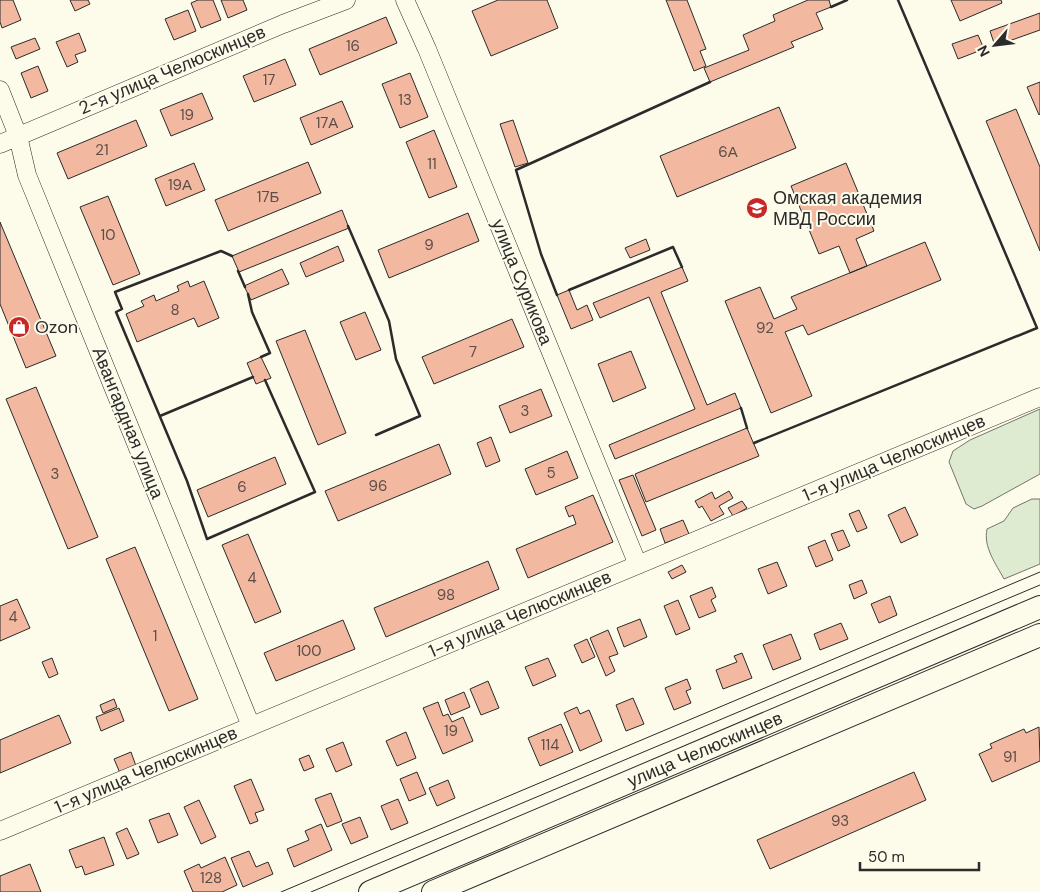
<svg xmlns="http://www.w3.org/2000/svg" width="1040" height="892" font-family="'DM Sans',sans-serif">
  <style>
    .green { fill: #deebd1; stroke: #74746e }
    .building { fill: #f2b8a0; stroke: #2b2b2b }
    .lines { fill: none; stroke-linecap: round; stroke-linejoin: round }
    .minor-casing { stroke: #2b2b2b; stroke-width: 19 }
    .major-casing { stroke: #2b2b2b; stroke-width: 24 }
    .minor { stroke: #fdfbea; stroke-width: 18 }
    .major { stroke: #fdfbea; stroke-width: 22 }
    .tram { stroke: #2b2b2b; stroke-width: 1 }
    .wall { stroke: #2b2b2b; stroke-width: 2.5 }
    .labels { text-anchor: middle; dominant-baseline: central; stroke-width: 4; stroke-linejoin: round; paint-order: stroke }
    .number-label { font-size: 15px; fill: #5d4e48 }
    .street-label { font-size: 18px; fill: #2b2b2b; stroke: #fdfbea }
    .poi-label { font-size: 18px; fill: #2b2b2b; stroke: #fdfbea; text-anchor: start }
  </style>
  <rect width="100%" height="100%" fill="#fdfbea"/>
  <path class="green" d="M1040,409V474L982,506L974,509L966,504L949,462L953,451L970,440Z
    M1032,499H1040V564L1004,579C996,564 983,547 987,529L1004,521L1013,508Z"/>
  <path class="building" d="M0,0H13L21,20L2,28L0,22Z
    M70,0H88L90,4L75,11Z
    M198,0H213L221,20L201,28L191,3Z
    M221,0H243L247,10L228,18Z
    M498,0H547L558,28L491,56L472,11Z
    M666,0H687L706,49L700,51L706,66L694,71Z
    M808,0H829L831,7L816,13L823,29L791,42L794,47L710,82L704,68L749,50L743,35L775,21L773,15Z
    M951,0H1001L1002,3L960,21Z
    M188,10L196,31L174,40L165,19Z
    M1040,13V30L995,46L990,31Z
    M386,17L397,43L320,75L309,49Z
    M79,33L86,51L75,55L78,62L67,67L56,42Z
    M978,35L984,49L958,59L952,44Z
    M35,38L40,49L16,59L11,47Z
    M285,59L296,85L254,102L243,76Z
    M38,66L48,91L31,98L21,73Z
    M410,73L428,117L400,128L382,84Z
    M1040,82V114L1039,115L1027,87Z
    M202,93L213,119L171,136L160,110Z
    M342,101L353,127L311,145L300,118Z
    M779,107L796,148L677,197L660,156Z
    M1016,109L1040,167V251L986,121Z
    M136,120L147,146L68,179L57,153Z
    M513,120L528,163L515,167L500,124Z
    M434,130L457,187L429,198L406,142Z
    M308,162L321,193L228,231L215,200Z
    M194,163L205,190L166,206L155,179Z
    M846,163L874,231L856,239L867,266L850,273L839,246L819,254L791,186Z
    M108,196L140,274L113,285L80,207Z
    M342,210L349,228L239,272L232,256Z
    M468,213L479,241L389,278L378,250Z
    M0,222L56,356L26,368L0,304Z
    M646,239L650,250L630,258L625,248Z
    M925,242L941,280L808,335L803,325L785,332L812,396L771,413L725,301L760,287L774,319L797,309L791,297Z
    M338,246L344,261L306,277L300,263Z
    M682,267L688,281L661,292L707,405L735,393L741,408L615,459L609,445L695,409L649,297L600,318L593,303Z
    M282,269L289,284L251,300L244,286Z
    M188,281L190,287L204,281L219,318L198,327L194,318L137,342L126,314L144,306L141,301L154,295L156,301L179,291L177,286Z
    M569,290L577,310L587,305L593,320L571,329L557,295Z
    M365,312L381,350L356,360L340,322Z
    M512,319L524,347L434,384L422,357Z
    M305,330L346,433L318,445L276,341Z
    M631,351L646,388L613,402L598,364Z
    M261,357L271,378L256,384L247,363Z
    M36,387L98,537L68,549L6,399Z
    M541,389L552,416L510,433L499,406Z
    M747,428L759,456L646,502L635,474Z
    M491,437L500,461L486,467L477,443Z
    M439,444L451,474L338,521L325,491Z
    M567,451L578,478L536,495L525,469Z
    M275,457L286,484L208,517L197,490Z
    M633,475L656,530L642,536L619,480Z
    M729,491L733,498L719,506L724,514L711,521L702,506L699,508L695,501L712,492L715,499Z
    M593,495L613,542L528,578L516,549L576,524L573,515L569,517L565,507Z
    M742,501L747,508L733,516L728,508Z
    M905,507L918,535L901,543L888,515Z
    M859,510L867,528L857,532L849,514Z
    M683,520L689,534L665,543L660,529Z
    M843,530L850,546L838,551L831,534Z
    M248,534L281,612L255,623L222,545Z
    M825,540L833,560L816,567L808,547Z
    M135,547L198,699L169,711L106,559Z
    M488,561L499,589L386,637L374,608Z
    M777,562L787,586L768,594L758,569Z
    M682,565L686,572L672,579L668,572Z
    M862,580L867,593L854,599L849,585Z
    M712,587L716,597L711,600L716,611L699,618L690,596Z
    M890,596L897,615L879,623L871,604Z
    M17,599L30,628L0,641V606Z
    M678,600L690,629L676,635L664,606Z
    M640,619L647,637L624,647L617,628Z
    M343,620L355,649L276,681L264,653Z
    M841,623L848,639L820,650L814,634Z
    M608,630L618,654L609,657L615,671L606,676L590,638Z
    M791,634L801,659L773,670L763,645Z
    M587,639L595,657L582,663L574,645Z
    M742,653L752,678L723,689L716,670L737,662L734,656Z
    M52,658L58,674L49,678L42,662Z
    M548,658L556,676L533,686L525,667Z
    M687,679L691,689L686,691L691,703L674,710L665,688Z
    M488,681L499,708L481,715L470,689Z
    M464,692L470,707L451,715L445,700Z
    M633,698L644,724L626,731L616,705Z
    M114,699L117,707L103,713L100,705Z
    M438,702L443,716L448,714L452,722L463,717L473,741L443,754L423,708Z
    M577,707L580,714L589,710L602,741L580,751L564,713Z
    M119,708L124,721L101,731L96,717Z
    M59,715L71,743L0,773V740Z
    M561,724L573,752L540,766L528,738Z
    M1039,727L1040,761L992,782L979,754L992,748L990,744L1024,729L1026,733Z
    M406,732L416,758L397,766L386,741Z
    M343,742L352,765L336,772L326,749Z
    M131,752L136,766L120,773L114,759Z
    M309,755L314,767L304,771L299,759Z
    M417,772L426,794L409,801L400,779Z
    M914,772L926,800L770,869L757,840Z
    M251,779L264,810L255,813L258,821L250,824L234,786Z
    M448,780L455,798L437,806L429,788Z
    M331,793L342,821L327,827L315,799Z
    M398,799L408,823L391,830L381,806Z
    M199,800L216,837L201,844L184,807Z
    M169,813L178,835L158,843L149,820Z
    M360,817L368,837L351,844L342,824Z
    M321,824L332,850L294,867L287,849L309,840L305,831Z
    M127,828L139,854L127,859L116,833Z
    M104,837L114,865L85,875L82,866L76,868L69,850Z
    M249,851L256,867L268,862L273,874L243,887L231,858Z
    M225,857L237,885L222,892H193L184,871L199,864L201,868Z
    M30,864L41,892H0V876Z"/>
  <g class="lines">
    <g class="minor-casing">
      <path id="minor" d="M405,0L427,49L638,565
        M0,90L18,136L27,175L251,726
        M0,144L283,24L346,0
        M0,831L1040,397"/>
    </g>
    <g class="major-casing">
      <g id="major">
        <path id="s1" d="M370,892L1040,607"/>
        <path d="M433,892L1040,635"/>
      </g>
    </g>
    <use href="#minor" class="minor"/>
    <use href="#major" class="major"/>
    <path class="tram" d="M281,892L1040,572
      M311,892L1040,585"/>
    <path class="wall" d="M831,7L847,0
      M348,226L389,321L396,359L420,416L376,435
      M232,256L221,251L115,292L122,309L116,312L187,481L207,539L315,492L265,380
      M238,271L245,287
      M569,290L673,247L682,267
      M248,294L252,312L270,353L261,357
      M557,295L541,254L516,170L710,82
      M741,408L747,428
      M160,416L253,377
      M754,443L1037,328L898,0"/>
  </g>
  <defs>
    <g id="university-disc" transform="scale(1.125)"><circle r="9.5" fill="#c62828" stroke="#fdfbea"/><path d="M0-5L7-2L0 1L-7-2ZM-4 1L0 2.5L4 1V4Q0 6-4 4Z" fill="#fff"/></g>
    <g id="shop-disc" transform="scale(1.125)"><circle r="9.5" fill="#c62828" stroke="#fdfbea"/><path d="M-5-2.5h2.3a2.7 3.5 0 0 1 5.4 0H5L5.5 6h-11ZM-1.5-2.5h3a1.5 2.3 0 0 0-3 0Z" fill="#fff"/></g>
  </defs>
  <g fill-rule="evenodd">
    <use href="#university-disc" x="757" y="208"/>
    <use href="#shop-disc" x="19" y="327"/>
  </g>
  <g class="labels">
    <g class="number-label">
      <text x="353" y="46">16</text>
      <text x="269" y="80">17</text>
      <text x="405" y="100">13</text>
      <text x="187" y="115">19</text>
      <text x="327" y="123">17А</text>
      <text x="102" y="150">21</text>
      <text x="728" y="152">6А</text>
      <text x="432" y="164">11</text>
      <text x="180" y="185">19А</text>
      <text x="268" y="197">17Б</text>
      <text x="108" y="235">10</text>
      <text x="429" y="245">9</text>
      <text x="175" y="310">8</text>
      <text x="765" y="328">92</text>
      <text x="473" y="352">7</text>
      <text x="525" y="411">3</text>
      <text x="551" y="473">5</text>
      <text x="55" y="474">3</text>
      <text x="378" y="486">96</text>
      <text x="242" y="487">6</text>
      <text x="252" y="578">4</text>
      <text x="446" y="595">98</text>
      <text x="13" y="617">4</text>
      <text x="155" y="636">1</text>
      <text x="309" y="651">100</text>
      <text x="451" y="731">19</text>
      <text x="550" y="745">114</text>
      <text x="1010" y="757">91</text>
      <text x="840" y="821">93</text>
      <text x="211" y="878">128</text>
    </g>
    <g class="street-label">
      <text transform="translate(172 70) rotate(-23)">2-я улица Челюскинцев</text>
      <text transform="translate(522 282) rotate(68)">улица Сурикова</text>
      <text transform="translate(128 423) rotate(68)">Авангардная улица</text>
      <text transform="translate(894 458) rotate(-23)">1-я улица Челюскинцев</text>
      <text transform="translate(520 614) rotate(-23)">1-я улица Челюскинцев</text>
      <text stroke="none"><textPath href="#s1" startOffset="364">улица Челюскинцев</textPath></text>
      <text transform="translate(146 770) rotate(-23)">1-я улица Челюскинцев</text>
    </g>
    <g class="poi-label">
      <text x="773" y="198">Омская академия<tspan x="773" dy="21">МВД России</tspan></text>
      <text x="35" y="327">Ozon</text>
    </g>
  </g>
  <g transform="translate(995 45) rotate(242)" stroke="#fdfbea" stroke-width="4" paint-order="stroke">
  <path d="M0-4L9 19L0 12L-9 19Z" fill="#2b2b2b"/>
  <text y="-8" font-size="14" font-weight="bold" text-anchor="middle" fill="#2b2b2b">N</text>
  </g>
  <path d="M860 862v8h119v-8" fill="none" stroke="#2b2b2b" stroke-width="2.5"/>
  <text x="868" y="862" font-size="15" fill="#2b2b2b" stroke="#fdfbea" stroke-width="4" paint-order="stroke">50 m</text>
</svg>
